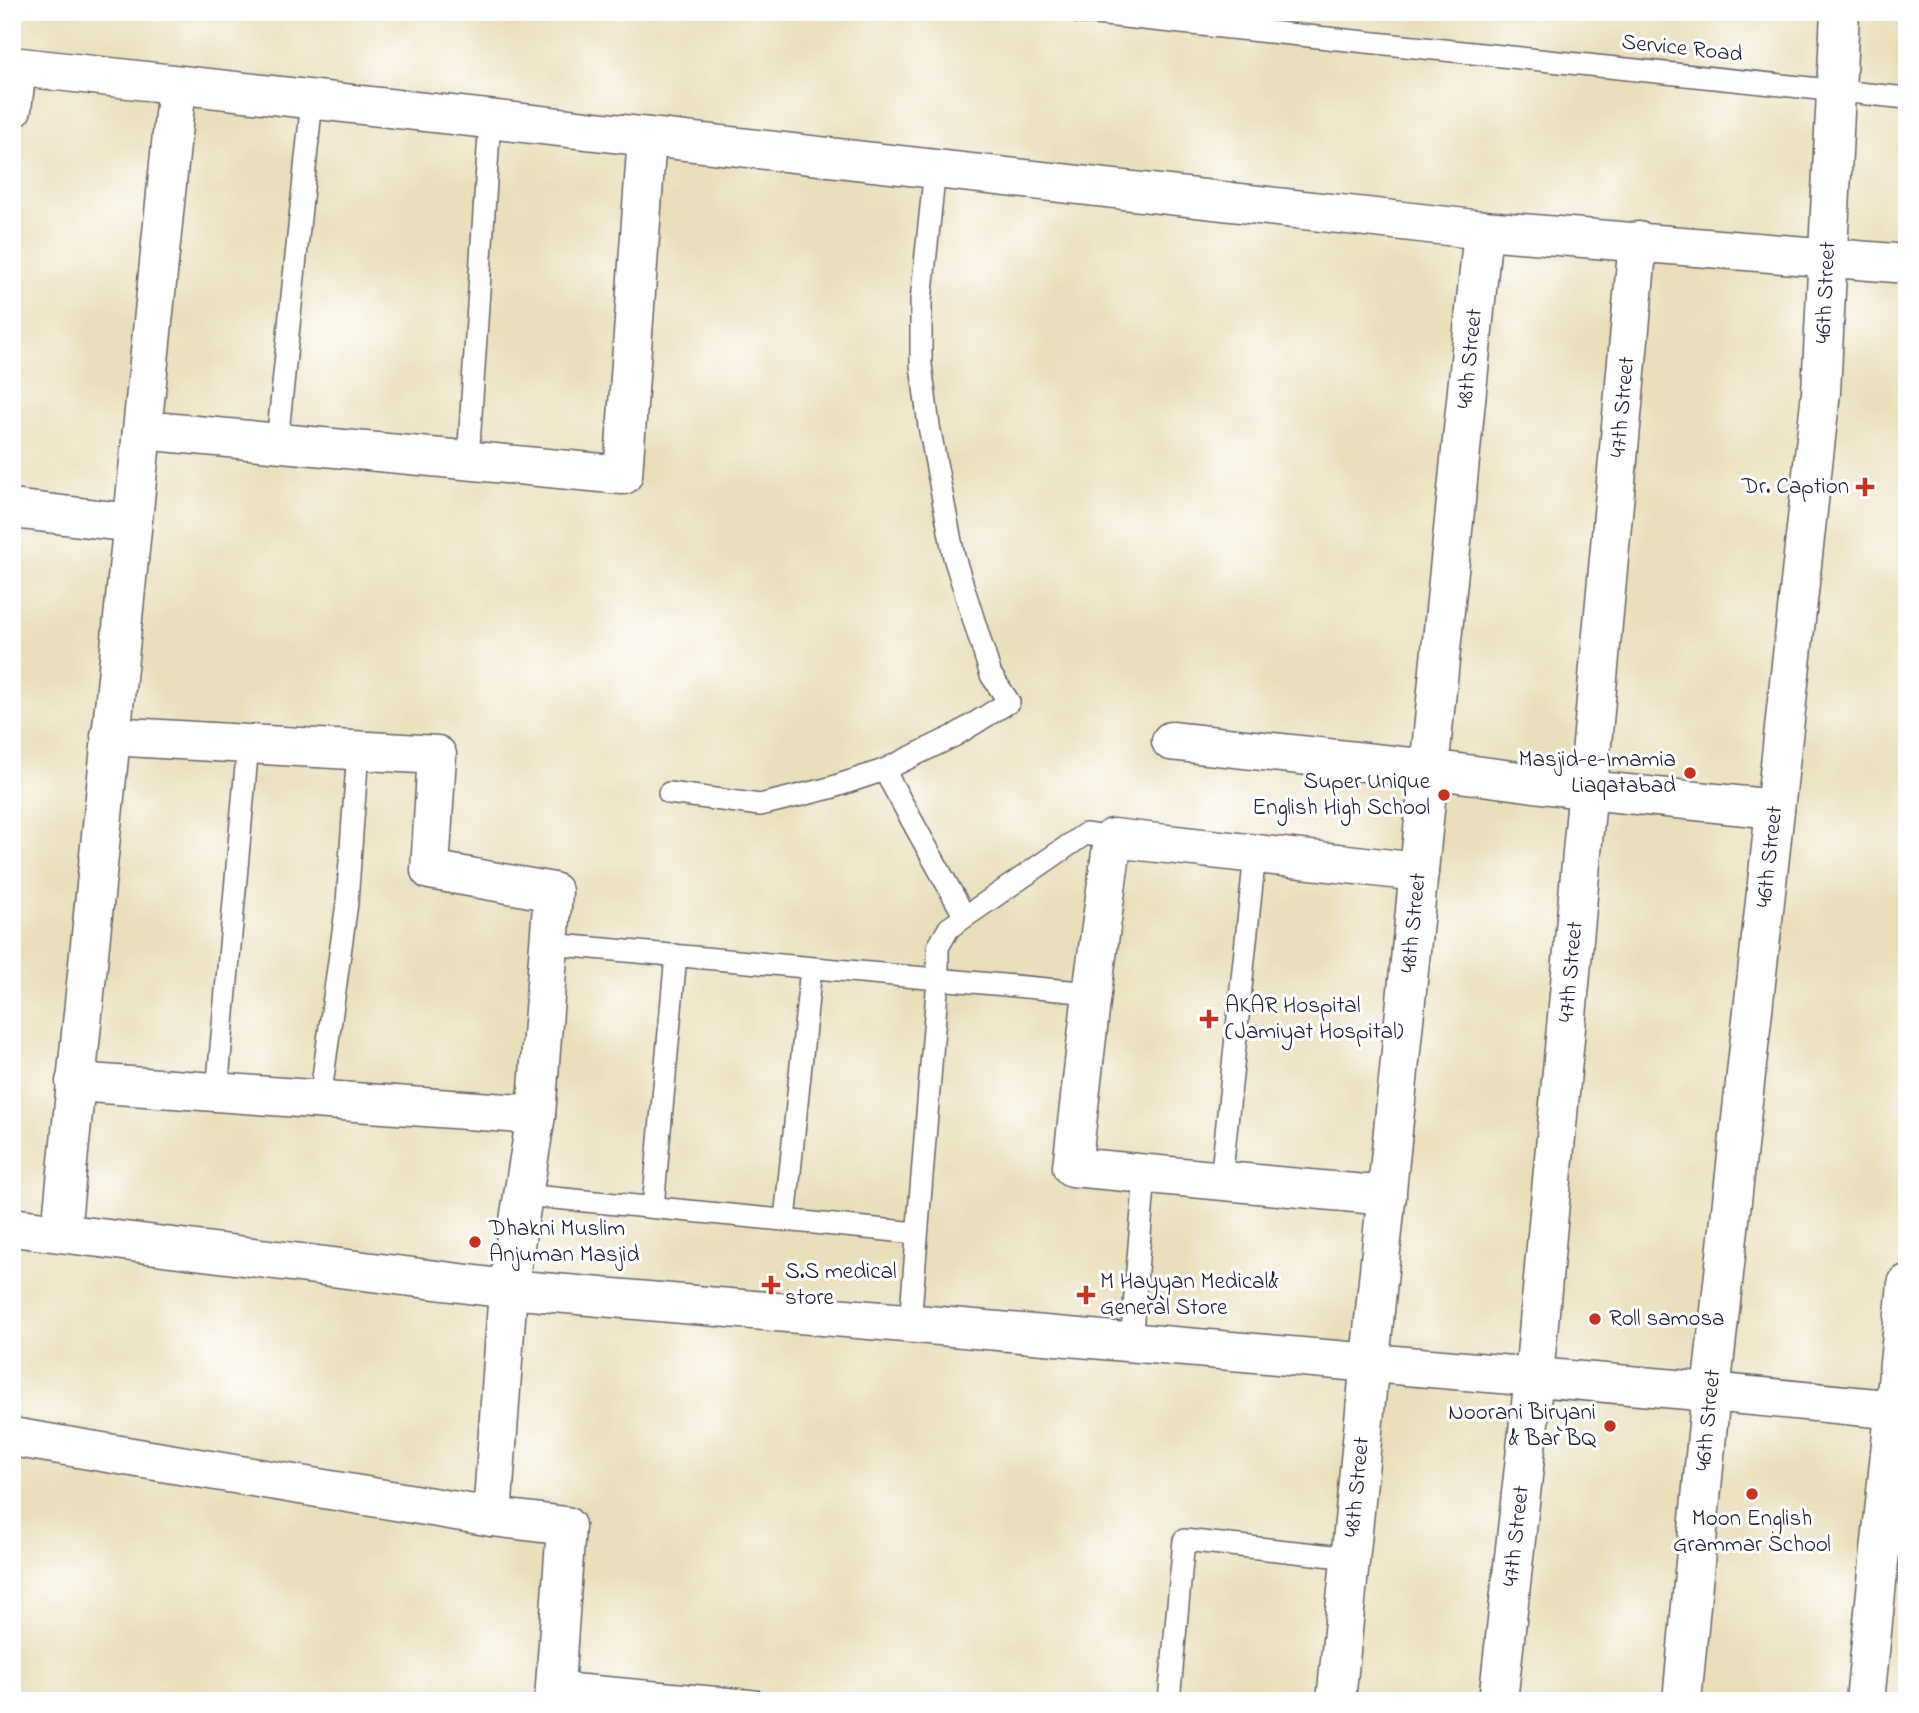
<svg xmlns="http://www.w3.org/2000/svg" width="1919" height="1713" font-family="'Indie Flower',sans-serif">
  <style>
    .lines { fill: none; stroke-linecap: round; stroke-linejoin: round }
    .lane-casing { stroke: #686468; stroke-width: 24 }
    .street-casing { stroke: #686468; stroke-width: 41 }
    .secondary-casing { stroke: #686468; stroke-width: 41 }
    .lane { stroke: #fff; stroke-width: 21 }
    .street { stroke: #fff; stroke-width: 38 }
    .secondary { stroke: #fff; stroke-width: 38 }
    .poi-dot { fill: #c8321e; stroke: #fff; stroke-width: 2.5 }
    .labels { text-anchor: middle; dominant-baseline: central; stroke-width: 6; stroke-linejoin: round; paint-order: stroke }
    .street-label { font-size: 23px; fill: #22223b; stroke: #fff }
    .poi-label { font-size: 23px; fill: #22223b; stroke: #fff; text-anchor: start }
  </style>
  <rect width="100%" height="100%" fill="#fff"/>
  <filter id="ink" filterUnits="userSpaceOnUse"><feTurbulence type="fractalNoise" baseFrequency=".0143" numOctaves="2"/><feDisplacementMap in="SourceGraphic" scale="14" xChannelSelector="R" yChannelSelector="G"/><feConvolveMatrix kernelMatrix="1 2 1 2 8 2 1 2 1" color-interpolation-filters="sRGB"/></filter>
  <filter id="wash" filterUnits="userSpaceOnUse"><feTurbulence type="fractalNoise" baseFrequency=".00686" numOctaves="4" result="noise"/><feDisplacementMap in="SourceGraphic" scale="28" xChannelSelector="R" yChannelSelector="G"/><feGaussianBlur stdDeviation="1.57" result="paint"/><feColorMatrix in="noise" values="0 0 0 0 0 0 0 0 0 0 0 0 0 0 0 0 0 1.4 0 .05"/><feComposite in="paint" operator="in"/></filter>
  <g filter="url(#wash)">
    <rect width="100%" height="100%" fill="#ebdfbb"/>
  </g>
  <g filter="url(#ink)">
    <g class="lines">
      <g class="lane-casing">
        <path id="lane" d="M1076,12L1907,98
          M277,443L312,100
          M468,461L490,119
          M884,770L965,917
          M669,793L760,805L830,788L884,770L954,736L1009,702L991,675L954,557L929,426L921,365V301L935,169
          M549,944L1092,993
          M217,1092L248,744
          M320,1099L347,903L358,750
          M1221,1181L1255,854
          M523,1195L917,1233
          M653,1207L676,955
          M785,1220L811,968
          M910,1324L938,979V947L949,928L1085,834L1113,838
          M1131,1343L1145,1174
          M556,1683L755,1701
          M1169,1701L1184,1540L1351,1558"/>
      </g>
      <g class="street-casing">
        <g id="street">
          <path d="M12,66L1483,230L1907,264"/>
          <path d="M12,109L17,67"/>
          <path d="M142,430L623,475L647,137"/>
          <path d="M12,509L132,523"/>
          <path d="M110,736L437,755L430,870L553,892L536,1115L508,1289L492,1517"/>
          <path d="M1171,741L1429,769L1588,790L1775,809"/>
          <path d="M75,1082L536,1115"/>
          <path d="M1387,1196L1072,1167L1092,993L1113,838L1419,872"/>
          <path d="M61,1231L177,85"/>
          <path d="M12,1437L492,1517L566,1526L554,1701"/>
          <path id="s1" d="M1336,1701L1483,230"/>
          <path id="s2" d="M1498,1701L1534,1377L1638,241"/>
          <path d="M1865,1701L1907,1284"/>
        </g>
      </g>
      <g class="secondary-casing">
        <g id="secondary">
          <path d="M12,1227L508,1289L1711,1392L1907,1411"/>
          <path id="s3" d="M1682,1701L1711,1392L1821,392L1840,12"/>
        </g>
      </g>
      <use href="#lane" class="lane"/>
      <use href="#street" class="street"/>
      <use href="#secondary" class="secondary"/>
    </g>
  </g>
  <g class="poi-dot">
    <path d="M1861.5 476.5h7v7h7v7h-7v7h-7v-7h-7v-7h7z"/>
    <circle cx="1690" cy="773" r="7"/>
    <circle cx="1444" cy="795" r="7"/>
    <path d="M1205.5 1008.5h7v7h7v7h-7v7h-7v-7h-7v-7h7z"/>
    <circle cx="475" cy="1242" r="7"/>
    <path d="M767.5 1274.5h7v7h7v7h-7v7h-7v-7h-7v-7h7z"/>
    <path d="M1082.5 1284.5h7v7h7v7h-7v7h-7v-7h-7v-7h7z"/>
    <circle cx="1595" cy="1319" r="7"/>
    <circle cx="1610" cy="1426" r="7"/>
    <circle cx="1752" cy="1494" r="7"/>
  </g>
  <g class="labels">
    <g class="street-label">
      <text transform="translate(1682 49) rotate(6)">Service Road</text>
      <text stroke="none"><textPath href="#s3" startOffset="1416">46th Street</textPath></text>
      <text stroke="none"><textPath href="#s1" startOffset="1349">48th Street</textPath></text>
      <text stroke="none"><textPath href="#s2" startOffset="1300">47th Street</textPath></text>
      <text stroke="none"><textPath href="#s3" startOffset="849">46th Street</textPath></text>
      <text stroke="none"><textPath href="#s1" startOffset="782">48th Street</textPath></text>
      <text stroke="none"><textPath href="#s2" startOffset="733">47th Street</textPath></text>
      <text stroke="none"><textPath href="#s3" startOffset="282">46th Street</textPath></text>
      <text stroke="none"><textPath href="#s1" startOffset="215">48th Street</textPath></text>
      <text stroke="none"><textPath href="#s2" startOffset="166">47th Street</textPath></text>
    </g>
    <g class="poi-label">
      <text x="1849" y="487" text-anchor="end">Dr. Caption</text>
      <text x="1676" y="760" text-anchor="end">Masjid-e-Imamia<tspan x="1676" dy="26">Liaqatabad</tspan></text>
      <text x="1430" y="782" text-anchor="end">Super Unique<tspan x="1430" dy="26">English High School</tspan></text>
      <text x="1225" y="1006">AKAR Hospital<tspan x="1225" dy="26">(Jamiyat Hospital)</tspan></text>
      <text x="489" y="1229">Dhakni Muslim<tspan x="489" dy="26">Anjuman Masjid</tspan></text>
      <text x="785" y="1272">S.S medical<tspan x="785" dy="26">store</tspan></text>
      <text x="1100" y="1282">M Hayyan Medical&amp;<tspan x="1100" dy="26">General Store</tspan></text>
      <text x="1609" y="1319">Roll samosa</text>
      <text x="1596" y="1413" text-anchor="end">Noorani Biryani<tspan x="1596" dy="26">&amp; Bar BQ</tspan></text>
      <text x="1752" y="1519" text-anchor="middle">Moon English<tspan x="1752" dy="26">Grammar School</tspan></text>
    </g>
  </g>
  <rect width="1919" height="1713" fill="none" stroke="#fff" stroke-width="42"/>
</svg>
